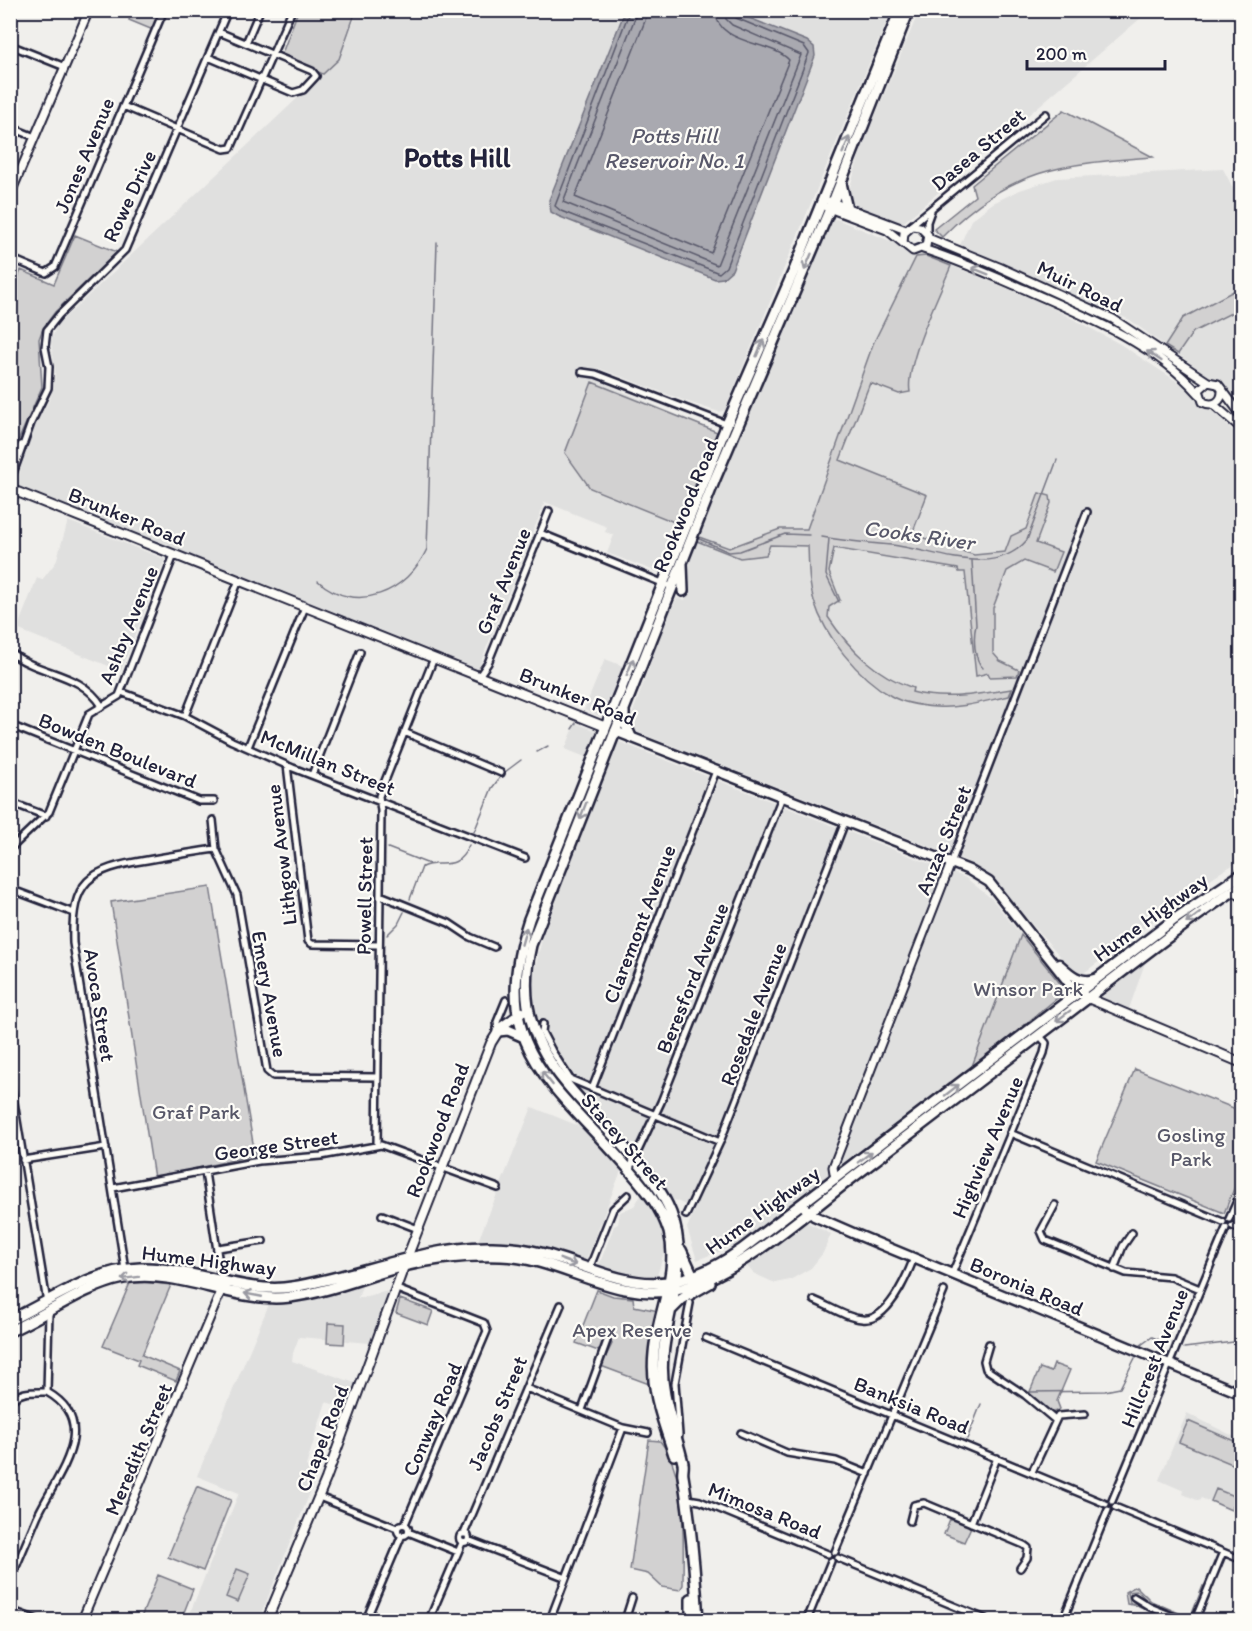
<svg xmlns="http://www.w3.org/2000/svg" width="1252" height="1631" font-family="Itim,sans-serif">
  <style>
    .built { fill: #e0e0df }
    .green { fill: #d2d1d1; stroke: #7a7a86; stroke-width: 1.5 }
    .water { fill: #a9a9b0; stroke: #737381; stroke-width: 1.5 }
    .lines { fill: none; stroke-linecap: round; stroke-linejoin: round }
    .shore { stroke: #58586a; stroke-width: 1.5 }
    .stream { stroke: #737381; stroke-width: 1.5 }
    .minor-casing { stroke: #22223b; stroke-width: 10 }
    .tertiary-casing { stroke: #22223b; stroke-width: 11 }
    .secondary-casing { stroke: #22223b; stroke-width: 12 }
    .primary-casing { stroke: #22223b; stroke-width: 13 }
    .trunk-casing { stroke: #22223b; stroke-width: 14 }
    .minor { stroke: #fdfcf7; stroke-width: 5 }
    .tertiary { stroke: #fdfcf7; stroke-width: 7 }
    .secondary { stroke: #fdfcf7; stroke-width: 8 }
    .primary { stroke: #fdfcf7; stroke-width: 8 }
    .trunk { stroke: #fdfcf7; stroke-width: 9 }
    .rail { stroke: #22223b; stroke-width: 1.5 }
    .oneway { stroke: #9a9aa2 }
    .labels { text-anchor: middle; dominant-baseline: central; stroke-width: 4.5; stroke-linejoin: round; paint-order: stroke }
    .street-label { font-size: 21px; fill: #22223b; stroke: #fdfcf7 }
    .park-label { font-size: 21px; fill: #575768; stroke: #fdfcf7 }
    .water-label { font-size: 22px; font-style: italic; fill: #58586a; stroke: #fdfcf7 }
    .district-label { font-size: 27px; font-weight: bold; fill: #22223b; stroke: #fdfcf7 }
  </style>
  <rect width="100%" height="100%" fill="#f0efec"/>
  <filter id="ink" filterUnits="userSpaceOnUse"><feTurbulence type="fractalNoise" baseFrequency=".0167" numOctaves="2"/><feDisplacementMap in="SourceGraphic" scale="12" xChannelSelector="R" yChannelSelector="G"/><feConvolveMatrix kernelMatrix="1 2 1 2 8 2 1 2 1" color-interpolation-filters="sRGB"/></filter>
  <g filter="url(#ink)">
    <path class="built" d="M358,11H891L725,410L719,412L688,402L598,368L594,379L717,432L660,573L607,553L614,535L605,532L607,527L545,502L478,669L20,487L16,482L36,423L50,399L54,385L55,370L51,341L56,326L339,59Z
      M919,11H1149L903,223L851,204L848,200L849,190L862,147Z
      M1223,169L1241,203V287L1183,318L1165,346L1130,320L960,245L971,220L993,203L1020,190L1057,178Z
      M836,219L1039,301L1120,344L1190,390L1241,438V860L1216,875L1081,975L1074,972L987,873L964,860L637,732L629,723L663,628L677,598L685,600L690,587L687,583V573L695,544L721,482L831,221Z
      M1241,308V405L1231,393L1178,354L1193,332Z
      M68,521L165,559L121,671L17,629L37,578L42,580L56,562Z
      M605,659L623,666L601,717L584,710Z
      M576,723L599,732L588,758L565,749Z
      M620,742L966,878L992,899L1021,935L971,1069L754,1233L734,1246L697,1260L687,1228L695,1209L672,1199L655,1172L642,1158L643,1153L633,1143H628L559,1067L539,1029L532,980L543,935L617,743Z
      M1146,960L1129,1009L1101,998Z
      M532,1107L584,1128L621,1171L586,1260L583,1262L543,1247L502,1240L478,1241Z
      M642,1194L658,1217L667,1243L657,1276L628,1275L600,1268L599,1265L614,1226L618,1224L620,1212L634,1206Z
      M806,1222L831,1234L823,1253L811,1268L790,1280L775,1283L753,1273L747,1266Z
      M362,1286L358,1298L389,1291L370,1343L299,1337L293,1353L292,1361L355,1383L345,1408L326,1402L306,1466L319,1470L259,1620H187L239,1493L197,1476L269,1304H290Z
      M1187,1413L1241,1440V1515L1201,1498L1199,1501L1183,1494L1184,1491L1159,1480Z"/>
    <path class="green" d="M132,11H161L153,30L129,20Z
      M298,11H356L339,59L323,74L281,56Z
      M1064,110L1153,157C1061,164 1010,168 942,237L934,229L975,196L972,185Z
      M75,235L117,252L55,312L43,328L39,339L42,387L11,457V295L21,270L54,284Z
      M926,256L951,266C939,295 905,364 910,392L899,394L870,383L840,460L927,495L912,534L974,555L1005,552L1011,536L1026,529L1039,493L1050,496L1051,503L1036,543L1061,552L1053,572L1024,561L1007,571L993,608V653L1000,661L1019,670L1017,676L990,677L988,673L976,676L965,572H959L958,569L834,548L829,572L840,600L829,607L828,617C850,650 875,675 913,688L912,692C946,701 978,694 1012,689L1009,696C985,701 960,709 936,707C922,706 903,703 891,696C858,677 825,637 814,601C808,582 809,565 808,546L770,545L766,555L740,558L697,541L699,537L729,548L780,529H807L873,344L916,257Z
      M1241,287V308L1193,332L1178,354L1165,346L1183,318Z
      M592,382L717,432L679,524L590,488L565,453Z
      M210,887L255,1155L154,1178L111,902Z
      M1021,935L1063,987L1062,994L971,1069Z
      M1135,1069L1241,1111V1172L1224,1213L1096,1161Z
      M146,1282L171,1285L142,1355L180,1371L176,1381L137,1365L139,1360L103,1346L130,1283Z
      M597,1290L613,1296L633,1298L634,1306L659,1311L649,1384L601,1366L612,1344L610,1338H603L601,1352L576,1343Z
      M400,1299L433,1311L428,1325L396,1313Z
      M328,1323L345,1324L344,1344L327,1343Z
      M1054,1364L1070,1370L1057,1401L1060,1409L1052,1413L1029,1394L1040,1368L1051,1372Z
      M1188,1421L1241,1444L1232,1464L1179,1442Z
      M649,1440L660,1441C688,1475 683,1543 683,1585L680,1590L662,1587L648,1574L630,1570Z
      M197,1486L231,1500L203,1571L168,1557Z
      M1216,1489L1236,1497L1231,1510L1211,1501Z
      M950,1519L971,1527L964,1542L944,1534Z
      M237,1569L250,1574L238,1602L226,1597Z
      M158,1575L193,1589L181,1620H140Z
      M1136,1586L1151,1601L1188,1617L1191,1616L1203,1586L1206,1588L1194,1617L1190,1620L1149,1603L1138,1591L1128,1592L1130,1603L1141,1604L1175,1620H1169L1139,1606L1127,1604L1125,1592Z"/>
    <path class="water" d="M625,11H732L807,41L814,47L815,56L732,270L723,278L715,279L558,216L551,212L549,200Z"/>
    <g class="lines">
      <path class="shore" d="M630,10L555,206L561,211L719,273L726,267L809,53L804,46L736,18L732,10
        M638,10L563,202L717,265L801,55L732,25L726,19L724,10
        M647,10L645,21L575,197L711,253L789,60C770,40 717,46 715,10"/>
      <path class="stream" d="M822,537C845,541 868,543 891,545C933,549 993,580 1027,540L1057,460
        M697,538L729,552L740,551L785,534L809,535
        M829,538L826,575L839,602
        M972,561L976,625C973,637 974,660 983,668
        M318,581C357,615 407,592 427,549L437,242
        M572,729L576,723
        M537,752L548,746
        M505,772L521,760
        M474,832L492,788L501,776
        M388,848L429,864
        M410,899L422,867C438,858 456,875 469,845
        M387,935L398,924L404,912
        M1141,1345L1152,1337L1170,1344
        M1184,1348L1242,1341
        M1030,1392L1105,1391L1120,1388L1135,1358
        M967,1439L981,1404"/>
      <g class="minor-casing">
        <path id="minor" d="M246,43L260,10
          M10,45L65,67
          M208,57L293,93L303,90L316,76L312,71L219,32
          M123,106L224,149L231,148L292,10
          M10,127L35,137
          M909,227L1046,114
          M927,233V222L931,211
          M10,258L46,273L55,267L164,10
          M582,372L596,374L729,425
          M10,467L21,445
          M14,490L11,479L31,423L48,388L49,367L45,347L47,330L59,315L125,250L228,10
          M540,533L672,587
          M10,652C40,676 80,671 102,706
          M479,676L488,663L549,511
          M121,692L185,716L232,741L293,768L525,858
          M185,716L239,580
          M10,725L199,801H214
          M404,732L501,773
          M248,747L305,607
          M287,765L308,941L312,944L379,945
          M312,775L360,652
          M10,802L46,816
          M213,820L216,849L237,895L267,1071L273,1076L378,1077
          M10,849L49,812L89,714L119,696L174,555
          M951,863L1087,512
          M10,889L74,913
          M1232,891L1242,898
          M380,895L449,923L470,937L494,947
          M543,1024L542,1032L552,1051L570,1079L720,1142
          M498,1031L497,1022L506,1000
          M10,1078L47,1302
          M592,1089L716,771
          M1010,1133L1223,1222
          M377,1145L381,811L379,796L434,658
          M23,1160L106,1147
          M629,1170L661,1102L782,797
          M205,1172L222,1283
          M113,1188L259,1161L321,1156L381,1145L498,1188
          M1055,1205L1041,1231L1045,1240L1126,1273L1171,1277L1200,1289
          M382,1215L418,1229
          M686,1215L720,1142L845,822
          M1229,1219L1242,1190
          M1232,1226L1242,1230
          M218,1248L263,1241
          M125,1269L73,943C71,880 89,869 147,860C170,856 193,852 216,849
          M589,1269L613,1209L628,1195
          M1114,1269L1123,1246L1132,1233
          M952,1274L1044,1053L1046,1043L1039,1035
          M397,1289L484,1323L487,1331L405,1524
          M814,1300C829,1306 846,1318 862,1319C887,1323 907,1276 914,1258
          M706,1338L1106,1504
          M989,1344L984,1361L986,1369L1025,1395L1055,1420
          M526,1388L623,1428L648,1433
          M47,1392L49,1312
          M10,1403C18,1390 34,1392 47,1392
          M582,1410L607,1341
          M741,1433L787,1453L836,1461L868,1474
          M679,1435L675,1383L690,1303
          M1032,1472L1058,1416L1085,1414
          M319,1497L397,1528
          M688,1499L700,1501L828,1554
          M1112,1501L1226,1228
          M1115,1507L1242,1560
          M910,1521L914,1505L924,1503L1024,1545L1028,1548L1027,1558L1020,1568
          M971,1523L997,1458
          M397.5 1530a5.5 5.5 0 1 1 11 0a5.5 5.5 0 1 1-11 0Z
          M408,1532L458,1552
          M459.5 1538a4.5 4.5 0 1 1 9 0a4.5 4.5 0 1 1-9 0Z
          M464,1534L561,1305
          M468,1540L564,1577
          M835,1552L944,1291
          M838,1558L988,1620
          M10,1581C19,1560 28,1538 37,1517C56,1476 103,1424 47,1392
          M1134,1597L1150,1607L1182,1620
          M10,1610L37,1620
          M366,1620L402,1535
          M429,1620L462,1543
          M550,1620L623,1428
          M625,1620L632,1598
          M807,1620L831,1561
          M1063,1620L1108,1510
          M1195,1620L1223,1552"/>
      </g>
      <g class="tertiary-casing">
        <path id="tertiary" d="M10,195L89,10
          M829,201L906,230
          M826,207L887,230L913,251L926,246L928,235L920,227L912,226L904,233L903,243
          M928,238L999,267L1113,319L1208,382L1218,384L1242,416
          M923,249C955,259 986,273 1017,286C1079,313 1154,342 1199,394
          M1208,382L1199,390L1203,402C1213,407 1222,402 1222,391
          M1213,404L1242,429
          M835,1179L833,1167L951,863
          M82,1620L222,1289"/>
      </g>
      <g class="secondary-casing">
        <path id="secondary" d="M10,489L606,727
          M1088,998L1242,1063
          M267,1620L326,1479L410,1250L491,1043L501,1027L522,1012"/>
      </g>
      <g class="primary-casing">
        <path id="primary" d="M615,731L969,870L989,882L1069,983L1083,994
          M1059,964C1069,973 1080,984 1094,979
          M804,1207L814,1216L853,1233L1242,1394"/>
      </g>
      <g class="trunk-casing">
        <path id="trunk" d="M841,183L847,209
          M682,564L683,591
          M624,711V721L631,737
          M498,1031L508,1030L524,1037
          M681,1250L693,1276
          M672,1309L682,1299L710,1283
          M10,1320C51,1301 94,1269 140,1268C188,1266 246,1295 292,1287C358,1276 419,1248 487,1247C590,1244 634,1327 741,1250L1175,919L1242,874
          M10,1331C48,1314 84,1286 124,1278C180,1268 235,1304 290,1297C329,1292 366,1276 404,1266C435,1258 468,1255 501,1256C563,1258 612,1302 676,1290C733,1279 805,1214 852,1178C930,1119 1007,1060 1084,1001C1136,961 1187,921 1242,885
          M674,1455C663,1420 650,1391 654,1353C657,1313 680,1272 669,1232C661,1206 644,1187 627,1167C551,1081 488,1046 529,919L727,424L795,268L900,10
          M691,1599V1620
          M698,1620C695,1572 691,1524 683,1476C682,1471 684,1467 683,1463C675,1427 659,1394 663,1356C667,1308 690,1262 671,1213C662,1190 647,1172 630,1154C572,1087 508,1045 531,945L715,479L835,197L909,10"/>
      </g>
      <use href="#minor" class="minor"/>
      <use href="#tertiary" class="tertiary"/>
      <use href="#secondary" class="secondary"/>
      <use href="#primary" class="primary"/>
      <use href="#trunk" class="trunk"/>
      <path class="rail" d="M1238,12L1242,13"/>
    </g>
    <defs><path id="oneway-shaft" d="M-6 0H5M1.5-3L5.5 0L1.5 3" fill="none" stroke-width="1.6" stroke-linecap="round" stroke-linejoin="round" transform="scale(1.5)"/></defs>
    <g class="oneway">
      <use href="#oneway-shaft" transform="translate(846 145) rotate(-67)"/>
      <use href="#oneway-shaft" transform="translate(808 262) rotate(113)"/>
      <use href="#oneway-shaft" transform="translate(980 271) rotate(-158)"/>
      <use href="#oneway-shaft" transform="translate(760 348) rotate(-67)"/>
      <use href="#oneway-shaft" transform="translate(1154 356) rotate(-146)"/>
      <use href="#oneway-shaft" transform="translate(630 667) rotate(-68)"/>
      <use href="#oneway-shaft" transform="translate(583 811) rotate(111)"/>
      <use href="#oneway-shaft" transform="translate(1193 918) rotate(144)"/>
      <use href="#oneway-shaft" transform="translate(524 936) rotate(-74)"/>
      <use href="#oneway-shaft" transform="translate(1063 1016) rotate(143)"/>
      <use href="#oneway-shaft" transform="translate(547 1078) rotate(-129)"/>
      <use href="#oneway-shaft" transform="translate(952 1090) rotate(-38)"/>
      <use href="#oneway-shaft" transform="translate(865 1157) rotate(-37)"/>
      <use href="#oneway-shaft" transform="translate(568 1262) rotate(21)"/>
      <use href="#oneway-shaft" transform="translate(130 1278) rotate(173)"/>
      <use href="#oneway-shaft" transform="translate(253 1295) rotate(-169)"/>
    </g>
  </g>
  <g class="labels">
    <g class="street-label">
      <text transform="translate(978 149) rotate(-40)">Dasea Street</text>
      <text transform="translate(84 155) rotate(-67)">Jones Avenue</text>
      <text transform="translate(129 196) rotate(-65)">Rowe Drive</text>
      <text transform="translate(1080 286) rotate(26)">Muir Road</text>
      <text transform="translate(685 505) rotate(-68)">Rookwood Road</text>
      <text transform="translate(127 516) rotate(22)">Brunker Road</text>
      <text transform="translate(503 581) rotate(-68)">Graf Avenue</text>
      <text transform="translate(128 625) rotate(-68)">Ashby Avenue</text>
      <text transform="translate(578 696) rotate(22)">Brunker Road</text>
      <text transform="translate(118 750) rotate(22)">Bowden Boulevard</text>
      <text transform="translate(328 762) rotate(22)">McMillan Street</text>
      <text transform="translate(943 840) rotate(-68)">Anzac Street</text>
      <text transform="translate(281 855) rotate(-97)">Lithgow Avenue</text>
      <text transform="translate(364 896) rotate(-89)">Powell Street</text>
      <text transform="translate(1150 917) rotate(-36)">Hume Highway</text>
      <text transform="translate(639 924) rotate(-69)">Claremont Avenue</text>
      <text transform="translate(692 978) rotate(-68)">Beresford Avenue</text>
      <text transform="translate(270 994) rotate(80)">Emery Avenue</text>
      <text transform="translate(100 1005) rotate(81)">Avoca Street</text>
      <text transform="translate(753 1014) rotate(-69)">Rosedale Avenue</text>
      <text transform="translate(437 1130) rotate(-69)">Rookwood Road</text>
      <text transform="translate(625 1141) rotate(49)">Stacey Street</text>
      <text transform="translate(276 1145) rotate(-8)">George Street</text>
      <text transform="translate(987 1147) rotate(-67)">Highview Avenue</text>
      <text transform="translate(762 1210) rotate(-36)">Hume Highway</text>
      <text transform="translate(209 1260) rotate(7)">Hume Highway</text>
      <text transform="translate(1027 1286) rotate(23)">Boronia Road</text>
      <text transform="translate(1154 1358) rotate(-68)">Hillcrest Avenue</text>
      <text transform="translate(912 1405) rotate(22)">Banksia Road</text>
      <text transform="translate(497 1413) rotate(-67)">Jacobs Street</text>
      <text transform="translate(432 1419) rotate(-67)">Conway Road</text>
      <text transform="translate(322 1438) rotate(-69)">Chapel Road</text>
      <text transform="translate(138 1449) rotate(-67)">Meredith Street</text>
      <text transform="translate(765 1510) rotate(22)">Mimosa Road</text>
    </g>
    <g class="park-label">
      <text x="1028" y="988">Winsor Park</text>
      <text x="196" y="1111">Graf Park</text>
      <text x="1191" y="1134">Gosling<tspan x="1191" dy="24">Park</tspan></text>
      <text x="632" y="1329">Apex Reserve</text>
    </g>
    <g class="water-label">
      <text x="674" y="135">Potts Hill<tspan x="674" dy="25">Reservoir No. 1</tspan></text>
      <text transform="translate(919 535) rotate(8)">Cooks River</text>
    </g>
    <g class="district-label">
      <text x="457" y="157">Potts Hill</text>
    </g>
  </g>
  <rect width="1252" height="1631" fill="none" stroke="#fdfcf7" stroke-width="36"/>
  <rect x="18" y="18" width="1216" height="1595" fill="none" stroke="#22223b" stroke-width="2" filter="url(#ink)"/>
  <path d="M1027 60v9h138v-9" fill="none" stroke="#22223b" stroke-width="3"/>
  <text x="1036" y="60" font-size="18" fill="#22223b" stroke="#fdfcf7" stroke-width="4.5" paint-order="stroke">200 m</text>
</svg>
